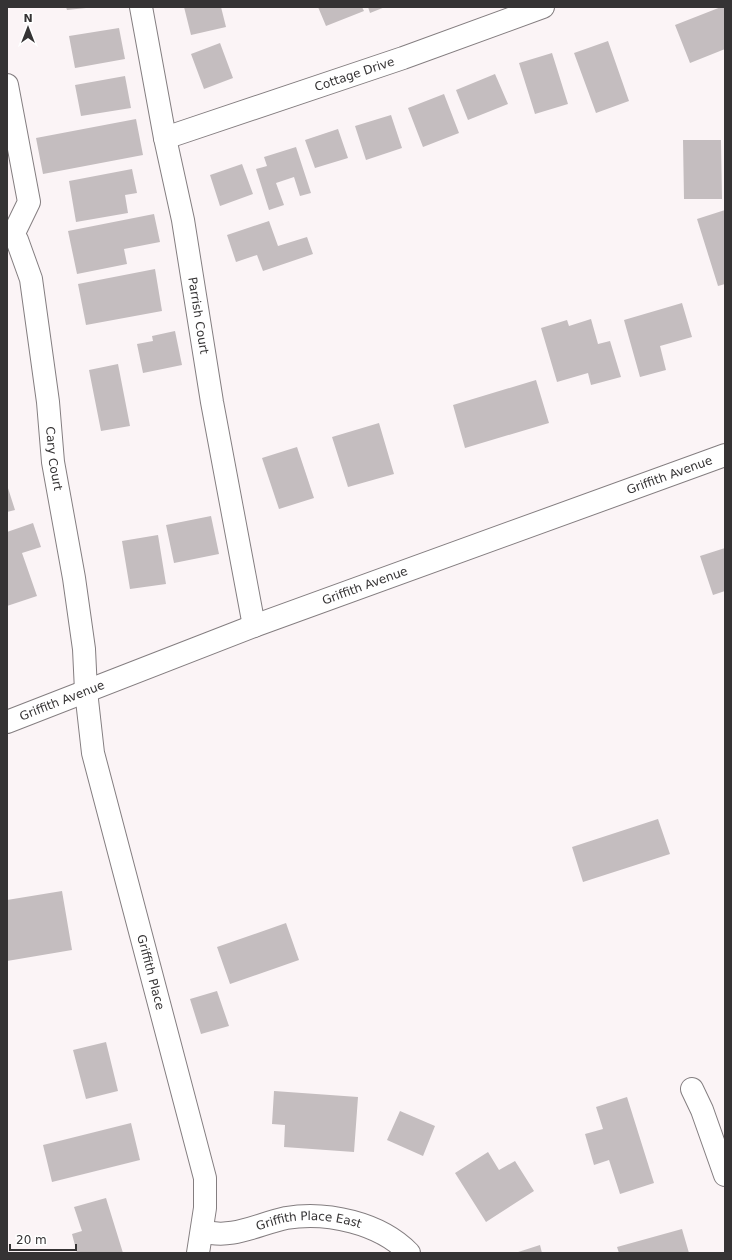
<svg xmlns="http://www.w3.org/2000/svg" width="732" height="1260" font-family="'DejaVu Sans',sans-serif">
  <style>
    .building { fill: #c4bdbf }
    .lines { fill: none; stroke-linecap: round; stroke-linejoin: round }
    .minor-casing { stroke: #847e80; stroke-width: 24 }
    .minor { stroke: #fff; stroke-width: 22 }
    .labels { text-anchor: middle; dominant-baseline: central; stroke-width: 3; stroke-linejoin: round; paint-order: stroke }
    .street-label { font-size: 12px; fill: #353334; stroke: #fff }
  </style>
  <rect width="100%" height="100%" fill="#fbf4f6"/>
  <path class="building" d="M66,7H86V8L67,10Z
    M184,7H221L226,27L191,35Z
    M318,7H362L364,11L326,26Z
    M368,7H385L370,13Z
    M721,7H725V49L690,63L675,25Z
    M119,28L125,59L75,68L69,36Z
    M608,41L629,101L596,113L574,53Z
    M220,43L233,78L204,89L191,54Z
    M552,53L568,104L535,114L519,63Z
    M495,74L508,104L468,120L456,90Z
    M125,76L131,108L81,116L75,85Z
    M444,94L459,133L423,147L408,108Z
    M391,115L402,148L366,160L355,126Z
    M136,119L143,155L43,174L36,138Z
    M338,129L348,158L315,168L305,140Z
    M683,140H721L722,199H684Z
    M296,147L311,193L300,196L294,177L276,183L284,205L269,210L256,169L267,166L264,157Z
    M242,164L253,194L220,206L210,175Z
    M132,169L137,193L125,195L128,213L76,222L69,181Z
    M725,210V284L718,286L697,219Z
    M154,214L160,242L124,249L127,264L77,274L68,231Z
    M269,221L278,246L307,237L313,254L263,271L257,255L236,262L227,235Z
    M155,269L162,311L86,325L78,284Z
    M682,303L692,337L660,346L666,370L640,377L624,320Z
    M591,319L598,344L610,341L621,377L591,385L588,373L557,382L541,328L567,320L569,326Z
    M175,331L182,365L143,373L137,344L153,341L152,336Z
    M118,364L130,426L101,431L89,370Z
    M536,380L549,423L465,448L453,405Z
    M379,423L394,474L348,487L332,437Z
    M297,447L314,498L279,509L262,458Z
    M7,485L15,510L7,512Z
    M211,516L219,554L174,563L166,525Z
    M33,523L41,547L22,553L37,596L7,606V532Z
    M158,535L166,584L130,589L122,541Z
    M725,548V591L713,595L700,556Z
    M658,819L670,854L583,882L572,847Z
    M62,891L72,950L7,961V900Z
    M286,923L299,960L230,984L217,947Z
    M217,991L229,1026L201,1034L190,999Z
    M106,1042L118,1091L86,1099L73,1050Z
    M274,1091L358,1097L354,1152L284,1147L285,1125L272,1124Z
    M627,1097L654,1183L620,1194L609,1160L594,1165L585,1134L603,1129L596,1107Z
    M400,1111L435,1126L423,1156L387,1140Z
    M131,1123L140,1160L52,1182L43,1145Z
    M488,1152L499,1170L515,1161L534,1191L486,1222L455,1173Z
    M106,1198L123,1253H77L72,1234L82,1231L74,1207Z
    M682,1229L689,1253H619L617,1247Z
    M540,1245L542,1253H515Z"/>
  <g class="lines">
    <g class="minor-casing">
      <g id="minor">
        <path id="s1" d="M141,7L165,138L183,220L212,402L254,626"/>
        <path d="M7,85L29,202L13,235"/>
        <path id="s2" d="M165,138L403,58L543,7"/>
        <path id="s3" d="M7,234L13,235L17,240L31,279L48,402L53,462L74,578L84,649L86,691L93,753L205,1178V1208L198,1253"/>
        <path id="s4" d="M7,722L254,626L725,455"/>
        <path d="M692,1089L702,1110L725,1175"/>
        <path id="s5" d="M203,1231C231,1240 258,1224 286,1218C327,1211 380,1223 409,1253"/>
      </g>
    </g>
    <use href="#minor" class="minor"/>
  </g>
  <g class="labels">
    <g class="street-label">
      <text stroke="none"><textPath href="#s2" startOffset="200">Cottage Drive</textPath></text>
      <text stroke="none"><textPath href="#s1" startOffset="314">Parrish Court</textPath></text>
      <text stroke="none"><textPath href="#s3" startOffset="235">Cary Court</textPath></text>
      <text stroke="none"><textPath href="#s4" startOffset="707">Griffith Avenue</textPath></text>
      <text stroke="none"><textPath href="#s4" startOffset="383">Griffith Avenue</textPath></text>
      <text stroke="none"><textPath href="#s4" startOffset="59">Griffith Avenue</textPath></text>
      <text stroke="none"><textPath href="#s3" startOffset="759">Griffith Place</textPath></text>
      <text stroke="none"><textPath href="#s5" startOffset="108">Griffith Place East</textPath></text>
    </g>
  </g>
  <rect width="732" height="1260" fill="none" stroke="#353334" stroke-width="16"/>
  <g transform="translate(28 28)" stroke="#ffffff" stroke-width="3" paint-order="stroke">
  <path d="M0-3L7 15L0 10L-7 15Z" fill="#353334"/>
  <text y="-6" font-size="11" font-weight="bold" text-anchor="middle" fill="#353334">N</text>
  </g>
  <path d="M10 1244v6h66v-6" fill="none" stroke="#353334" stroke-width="2"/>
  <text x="16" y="1244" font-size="12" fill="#353334" stroke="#ffffff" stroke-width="3" paint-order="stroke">20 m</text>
</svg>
